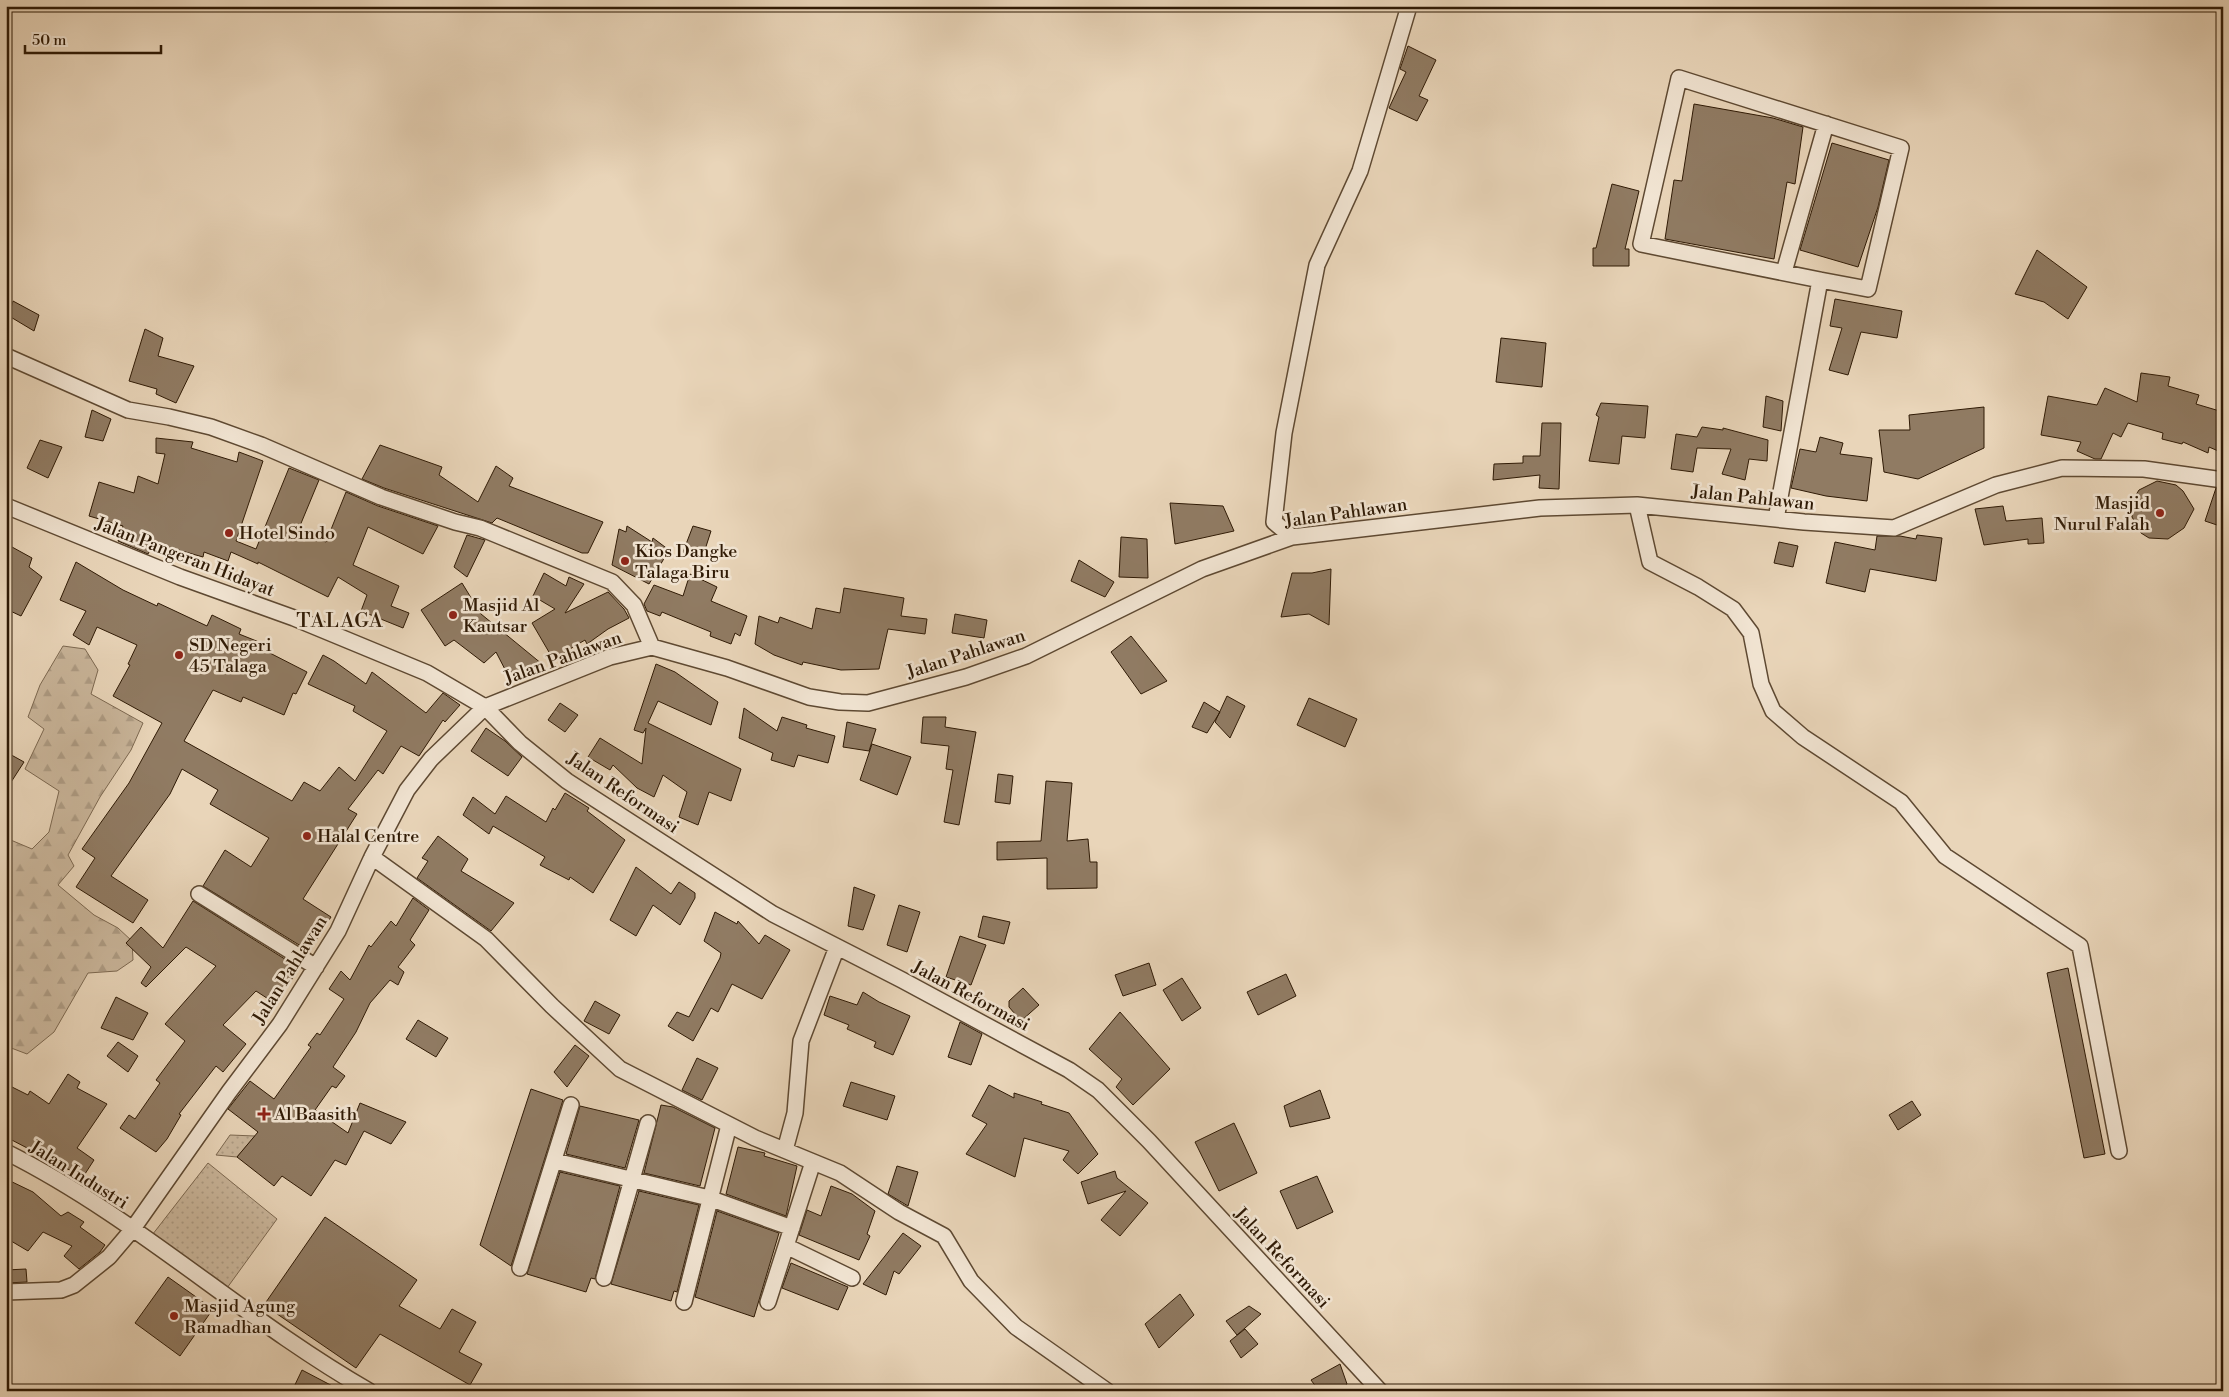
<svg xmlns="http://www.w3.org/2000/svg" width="2229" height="1397" font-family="'Libre Bodoni',serif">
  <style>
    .green { fill: url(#green-dots); stroke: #7c6850 }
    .forest { fill: url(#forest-firs); stroke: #7c6850 }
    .building { fill: #907b63; stroke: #2f1a05 }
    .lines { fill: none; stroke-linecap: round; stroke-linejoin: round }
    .minor-casing { stroke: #5e4932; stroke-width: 18 }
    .minor { stroke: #f1e4d2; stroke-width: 15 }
    .poi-dot { fill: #8f2418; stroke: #f1e4d2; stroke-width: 2 }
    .labels { text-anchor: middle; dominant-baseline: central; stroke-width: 5; stroke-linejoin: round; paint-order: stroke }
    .street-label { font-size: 18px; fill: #2f1a05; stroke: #f1e4d2 }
    .poi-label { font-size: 18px; fill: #2f1a05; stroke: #f1e4d2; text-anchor: start }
    .quarter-label { font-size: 20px; letter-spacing: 1px; fill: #2f1a05; stroke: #f1e4d2 }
  </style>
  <defs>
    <pattern id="green-dots" width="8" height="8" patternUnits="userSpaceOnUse" patternTransform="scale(1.25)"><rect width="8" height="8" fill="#c9b59a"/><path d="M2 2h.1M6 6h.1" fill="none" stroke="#ad9b83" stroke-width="1.8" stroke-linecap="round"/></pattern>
    <pattern id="forest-firs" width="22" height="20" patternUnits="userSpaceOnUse" patternTransform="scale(1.25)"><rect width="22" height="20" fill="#c9b59a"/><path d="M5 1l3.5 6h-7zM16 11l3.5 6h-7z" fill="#ad9b83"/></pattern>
  </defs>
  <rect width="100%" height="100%" fill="#e9d5b9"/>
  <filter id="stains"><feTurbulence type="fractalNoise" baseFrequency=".004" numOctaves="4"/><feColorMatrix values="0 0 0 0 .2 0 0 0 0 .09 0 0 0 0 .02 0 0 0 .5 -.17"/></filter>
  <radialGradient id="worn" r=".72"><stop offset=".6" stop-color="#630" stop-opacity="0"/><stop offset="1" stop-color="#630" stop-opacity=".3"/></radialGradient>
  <path class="green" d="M230,1135L255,1136L237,1157L216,1155Z
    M208,1163L277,1219L227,1288L149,1239Z"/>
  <path class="forest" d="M63,646L85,649L98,670L91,694L143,723L131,750L100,797L68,855L74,866L58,885L94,915L118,928L132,941L133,960L117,971L88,973L54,1032L27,1054L6,1046V838L32,849L49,832L59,791L25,769L44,729L28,717L40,685Z"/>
  <path class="building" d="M1408,46L1436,60L1419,96L1428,100L1417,121L1389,108L1406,72L1400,69Z
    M1694,104L1773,118L1803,127L1795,184L1787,182L1774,259L1665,239L1674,180L1682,181Z
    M1832,143L1889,160L1878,207L1858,267L1800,250Z
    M1612,184L1639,191L1625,249H1629V266H1593V248H1596Z
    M2037,250L2087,287L2068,319L2044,302L2015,294Z
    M1835,299L1902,311L1897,338L1861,332L1848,375L1829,370L1842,328L1830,326Z
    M13,301L39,315L34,331L9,316Z
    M145,329L163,338L158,356L194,366L176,403L156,394L157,389L129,381Z
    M1501,338L1546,343L1542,387L1496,382Z
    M2141,373L2170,377L2168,386L2199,395L2196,404L2223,412V453L2209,447L2208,453L2183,442L2182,444L2162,439L2163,433L2128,423L2121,437L2113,433L2101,459H2095L2077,451L2081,442L2041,435L2048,396L2097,405L2105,388L2137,402Z
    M1766,396L1783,401L1781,431L1763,427Z
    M1601,403L1648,406L1645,438L1622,436L1619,464L1589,461L1599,417L1596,415Z
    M1984,407V448L1918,479L1884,472L1879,430H1910L1909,415Z
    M92,410L111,419L103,441L85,437Z
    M1542,423H1561L1559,489L1539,488L1540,475L1493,480L1494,464L1523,463V456H1540Z
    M1702,427L1723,430V428L1768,440L1767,461L1749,459L1745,480L1722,474L1731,449L1697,448L1693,472L1671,469L1676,434L1697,437Z
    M1820,437L1843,443L1840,454L1872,458L1867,501L1826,496L1791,488L1800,449L1816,452Z
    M156,438L193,442L191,448L237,462L239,452L263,461L236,541L256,549L289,468L319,480L297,533L326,542L346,492L378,506L438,526L423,554L368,527L353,565L399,586L391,606L409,613L403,628L361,611L367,595L338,577L328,597L258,562V564L231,552L228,561L204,552L203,557L154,543L148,554L118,541L123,526L89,516L99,482L134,493L138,476L158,484L165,454L156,453Z
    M40,440L62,447L48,478L27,468Z
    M380,445L442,467L439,475L478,502L496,466L513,478L509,486L603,522L588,553H582L497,518L492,523L384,488L362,479Z
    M2157,481L2176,485L2183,491L2194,509L2184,528L2168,539L2149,538L2141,533L2132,517L2134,498L2139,490Z
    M2216,488L2223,489V527L2205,521Z
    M1170,503L1223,506L1234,531L1175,544Z
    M2003,506L2006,521L2042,518L2044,543L2028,544V539L1984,545L1975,509Z
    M627,526L652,542L653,538L669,550L649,584L612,565L619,529L626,532Z
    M693,526L711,531L702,559L683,552Z
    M467,535L485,540L467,577L454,567Z
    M1917,535L1942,538L1936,581L1870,569L1865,592L1826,583L1835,542L1875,550L1877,536H1900L1916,539Z
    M1121,537L1147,539L1148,578L1119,577Z
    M1779,542L1798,546L1793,567L1774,563Z
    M12,547L32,558L29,567L42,577L21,616L6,609V553Z
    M1079,560L1114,582L1105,597L1071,581Z
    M76,562L123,590L157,606L158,603L207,626L212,615L241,629L239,634L264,644L262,649L307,672L296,694L293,693L284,715L243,697L241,702L213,690L184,741L292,801L304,782L320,791L339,767L355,781L387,731L353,711L355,706L308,684L323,655L334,661L366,684L372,672L426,713L443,693L460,705L445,722L443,720L419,756L401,746L383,774L378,770L348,809L357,814L303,899L331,917L309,951L203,886L225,850L251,867L269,838L210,804L218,790L182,769L170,794L111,876L148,900L133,923L76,887L95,858L82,849L129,783L162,723L113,696L130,665L128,664L137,645L97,627L89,645L73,635L86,611L60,600Z
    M1331,569L1329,625L1309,614L1281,617L1292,573H1312Z
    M544,573L566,586L569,577L584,584L565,613L608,592L624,609L629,618L608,629L587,644L585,640L553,659L532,623L555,609L533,596Z
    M690,574L717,587L711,601L747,616L740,636L735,633L731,644L710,636L711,632L662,612L660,616L647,611L644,604L654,585L683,596Z
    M462,583L481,614L542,664L511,681L496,652L484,663L454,640L445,646L421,610Z
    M844,588L904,598L901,616L927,619L925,634L888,629L879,669L841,670L803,662L802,665L774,655L755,644L759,616L778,623L780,617L812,629L816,608L840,613Z
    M955,614L987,620L984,638L952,633Z
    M1131,636L1167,681L1141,694L1111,652Z
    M656,664L675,672L718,702L711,725L658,701L648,723L741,769L731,801L709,792L698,825L679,817L687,792L663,775L654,797L637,788L613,765L610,770L588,757L600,738L642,764L646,728L643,733L634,730Z
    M1227,696L1245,706L1230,738L1215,722Z
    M1309,698L1357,719L1345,747L1297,725Z
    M1204,702L1220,712L1207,733L1192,727Z
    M560,703L578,715L565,732L548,720Z
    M744,708L777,731L782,717L807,725L806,728L835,736L828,763L798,755L794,767L771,760L773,753L739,738Z
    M923,717H946L945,727L976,732L959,825L944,822L953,770L946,769L949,746L921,743Z
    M847,722L876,729L869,751L843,747Z
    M486,728L505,741L522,757L508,776L471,751Z
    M872,744L911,757L897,795L860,780Z
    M6,752L24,762L6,790Z
    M998,774L1013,776L1010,804L995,802Z
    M1046,781L1072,783L1067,841L1088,839L1090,862H1097V888L1047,889V858L997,860V842L1041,841Z
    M565,793L589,808L587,811L625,840L593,893L570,877L569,880L540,865L545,857L493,826L489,834L463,815L473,797L495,814L506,796L546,822L553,808L555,810Z
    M438,836L468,859L461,871L514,903L491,931L417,878L428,861L422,858Z
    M636,867L671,894L679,882L695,893V898L680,925L653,905L636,936L610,920Z
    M854,887L875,895L863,930L848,926Z
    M413,898L429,910L410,940L415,945L398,967L404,972L398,985L390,980L370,1003L356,1032L333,1067L345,1076L336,1088L332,1086L315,1110L348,1133L360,1103L406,1122L391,1144L364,1131L346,1165L335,1160L311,1196L282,1176L274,1186L237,1157L258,1132L228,1109L250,1081L274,1099L311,1047L308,1045L317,1033L320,1035L344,999L329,989L341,971L350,980L369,945L371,947L391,921L396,926Z
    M193,901L299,968L276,1004L256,991L223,1025L246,1044L223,1072L216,1066L179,1114L181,1115L167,1139L156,1152L120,1128L129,1115L135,1119L160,1083L156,1080L185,1041L165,1024L216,966L186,947L146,987L141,983L151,967L126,943L141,927L163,948Z
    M899,905L920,912L907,952L887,945Z
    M715,912L737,924L738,921L759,944L765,935L790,950L762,999L732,984L718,1012L711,1008L693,1041L668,1026L677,1012L689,1017L720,958L721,953L704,941Z
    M983,916L1010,922L1004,944L978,937Z
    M960,936L986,945L971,985L946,977Z
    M1149,963L1156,985L1123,996L1115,975Z
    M2068,968L2105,1154L2084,1158L2047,973Z
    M1286,974L1296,996L1258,1015L1247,992Z
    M1182,978L1201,1008L1182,1021L1163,990Z
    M1023,988L1039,1005L1021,1021L1009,1007V1001Z
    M863,992L879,1002L910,1016L893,1055L874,1047L876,1042L847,1029L849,1025L824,1015L830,996L857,1005Z
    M116,997L148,1013L133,1040L101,1028Z
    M595,1001L620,1015L609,1034L584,1021Z
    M1120,1012L1170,1069L1133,1105L1116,1087L1122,1079L1089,1049Z
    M418,1020L448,1038L436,1057L406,1039Z
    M960,1022L982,1034L971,1065L948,1057Z
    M118,1042L138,1056L128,1072L107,1056Z
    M575,1045L589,1056L567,1087L554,1072Z
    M697,1058L718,1068L702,1100L682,1090Z
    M68,1074L80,1082L77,1088L107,1104L77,1148L94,1160L83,1177L6,1137V1084L28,1095L30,1091L49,1104Z
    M851,1082L895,1096L887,1120L843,1106Z
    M989,1085L1014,1098V1093L1042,1102L1041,1104L1069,1113L1098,1154L1078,1174L1063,1160L1069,1151L1024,1138L1015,1177L966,1154L987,1124L972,1116Z
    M531,1089L563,1100L511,1266L480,1245Z
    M1320,1090L1330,1118L1290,1127L1284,1106Z
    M1912,1101L1921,1115L1898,1130L1889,1115Z
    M661,1105L673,1107L715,1128L700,1186L644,1173Z
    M580,1106L639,1120L625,1168L566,1154Z
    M1234,1123L1257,1173L1219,1191L1195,1142Z
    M738,1147L765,1153L764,1156L797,1166L786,1216L726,1194Z
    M897,1166L918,1172L908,1206L888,1194Z
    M1115,1171L1117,1178L1148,1203L1120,1236L1101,1220L1126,1191L1088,1204L1081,1182Z
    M560,1172L620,1186L595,1279L591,1278L586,1292L527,1274Z
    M1317,1176L1333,1212L1297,1229L1280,1191Z
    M6,1179L33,1192L61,1216L68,1212L84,1222L80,1227L105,1245L100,1252L79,1269L64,1256L72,1246L43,1232L28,1251L6,1238Z
    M831,1186L852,1194L875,1211L867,1234L870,1236L859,1260L799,1235L807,1210L821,1216Z
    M639,1191L699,1205L677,1292L674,1291L671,1301L611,1284Z
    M717,1211L779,1233L754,1317L695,1297Z
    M325,1217L417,1280L399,1306L440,1329L452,1309L476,1322L459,1352L482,1364L470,1385L380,1334L356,1368L264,1305Z
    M903,1233L921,1246L899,1274L894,1271L886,1295L863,1284Z
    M791,1263L848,1287L838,1310L782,1288Z
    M26,1269L27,1282L6,1283V1270Z
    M168,1277L213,1309L180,1356L135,1323Z
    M1180,1294L1194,1315L1159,1348L1145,1324Z
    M1249,1306L1261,1314L1237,1335L1226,1321Z
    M1245,1329L1258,1344L1241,1358L1230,1341Z
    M1340,1364L1347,1384L1339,1391H1319L1311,1380Z
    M302,1370L342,1391H292Z"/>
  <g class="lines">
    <g class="minor-casing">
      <path id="minor" d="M1784,272L1826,124
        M6,356L128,410L169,417L211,427L261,445L381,497L455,522L480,528L612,582L634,605L652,647
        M1637,505L1650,562L1698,587L1733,609L1751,633L1761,684L1773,711L1803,737L1901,802L1945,856L2080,946L2119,1151
        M6,506L180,577L294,618L427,673L485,707L520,743L567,781L773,914L902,980L1069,1070L1098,1090L1149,1141L1380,1391
        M1776,519L1820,280L1868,289L1901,148L1679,78L1641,244L1820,280
        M1292,537L1274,522L1284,433L1317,265L1360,171L1409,6
        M372,857L486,939L552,1006L620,1069L755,1138L840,1173L899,1212L944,1236L971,1281L1016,1327L1107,1391
        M199,894L316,967
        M785,1150L795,1113L801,1041L837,947
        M6,1152C136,1217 243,1319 369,1391
        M555,1161L709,1198L792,1228
        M786,1246L852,1278
        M520,1268L571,1105
        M604,1278L648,1123
        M6,1292L61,1290L74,1285L109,1257L132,1230L229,1092L280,1024L338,931L372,857L407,790L431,759L485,707L610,657L652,647L727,668L809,697L840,702L868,703L966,677L1026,656L1202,569L1292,537L1540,508L1637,505L1804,522L1894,528L1996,485L2062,468L2144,469L2223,480
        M684,1302L729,1125
        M768,1302L813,1162"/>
    </g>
    <use href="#minor" class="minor"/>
  </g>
  <g class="poi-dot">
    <circle cx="2160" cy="513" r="5"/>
    <circle cx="229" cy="533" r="5"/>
    <circle cx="625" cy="561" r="5"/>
    <circle cx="453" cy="615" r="5"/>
    <circle cx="179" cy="655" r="5"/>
    <circle cx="307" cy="836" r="5"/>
    <path d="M261.5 1106.5h5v5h5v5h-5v5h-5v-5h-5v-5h5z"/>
    <circle cx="174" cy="1316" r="5"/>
  </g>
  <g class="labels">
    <g class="street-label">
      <text transform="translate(1753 498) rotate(6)">Jalan Pahlawan</text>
      <text transform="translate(1346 513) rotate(-8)">Jalan Pahlawan</text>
      <text transform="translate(185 557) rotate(21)">Jalan Pangeran Hidayat</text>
      <text transform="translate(966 654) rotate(-18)">Jalan Pahlawan</text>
      <text transform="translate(563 658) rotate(-20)">Jalan Pahlawan</text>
      <text transform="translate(623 793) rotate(34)">Jalan Reformasi</text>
      <text transform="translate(290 970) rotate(-58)">Jalan Pahlawan</text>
      <text transform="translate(971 996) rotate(28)">Jalan Reformasi</text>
      <text transform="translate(79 1175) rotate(32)">Jalan Industri</text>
      <text transform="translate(1282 1258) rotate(47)">Jalan Reformasi</text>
    </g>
    <g class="poi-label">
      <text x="2150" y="503" text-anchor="end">Masjid<tspan x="2150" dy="21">Nurul Falah</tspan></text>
      <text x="239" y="533">Hotel Sindo</text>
      <text x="635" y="551">Kios Dangke<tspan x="635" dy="21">Talaga Biru</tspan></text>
      <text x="463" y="605">Masjid Al<tspan x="463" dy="21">Kautsar</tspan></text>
      <text x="189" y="645">SD Negeri<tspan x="189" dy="21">45 Talaga</tspan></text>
      <text x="317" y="836">Halal Centre</text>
      <text x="274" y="1114">Al Baasith</text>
      <text x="184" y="1306">Masjid Agung<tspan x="184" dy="21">Ramadhan</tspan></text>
    </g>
    <g class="quarter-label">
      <text x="340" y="621">TALAGA</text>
    </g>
  </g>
  <rect width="2229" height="1397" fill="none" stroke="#e9d5b9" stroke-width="25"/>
  <rect x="8" y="8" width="2214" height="1382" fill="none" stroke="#2f1a05" stroke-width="2.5"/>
  <rect x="12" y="12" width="2204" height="1372" fill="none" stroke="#2f1a05"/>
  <path d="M25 45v8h136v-8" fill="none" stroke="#2f1a05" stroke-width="2.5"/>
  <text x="32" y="45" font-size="15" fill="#2f1a05" stroke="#f1e4d2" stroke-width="4" paint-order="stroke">50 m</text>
  <rect width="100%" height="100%" filter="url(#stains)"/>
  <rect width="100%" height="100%" fill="url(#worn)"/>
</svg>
